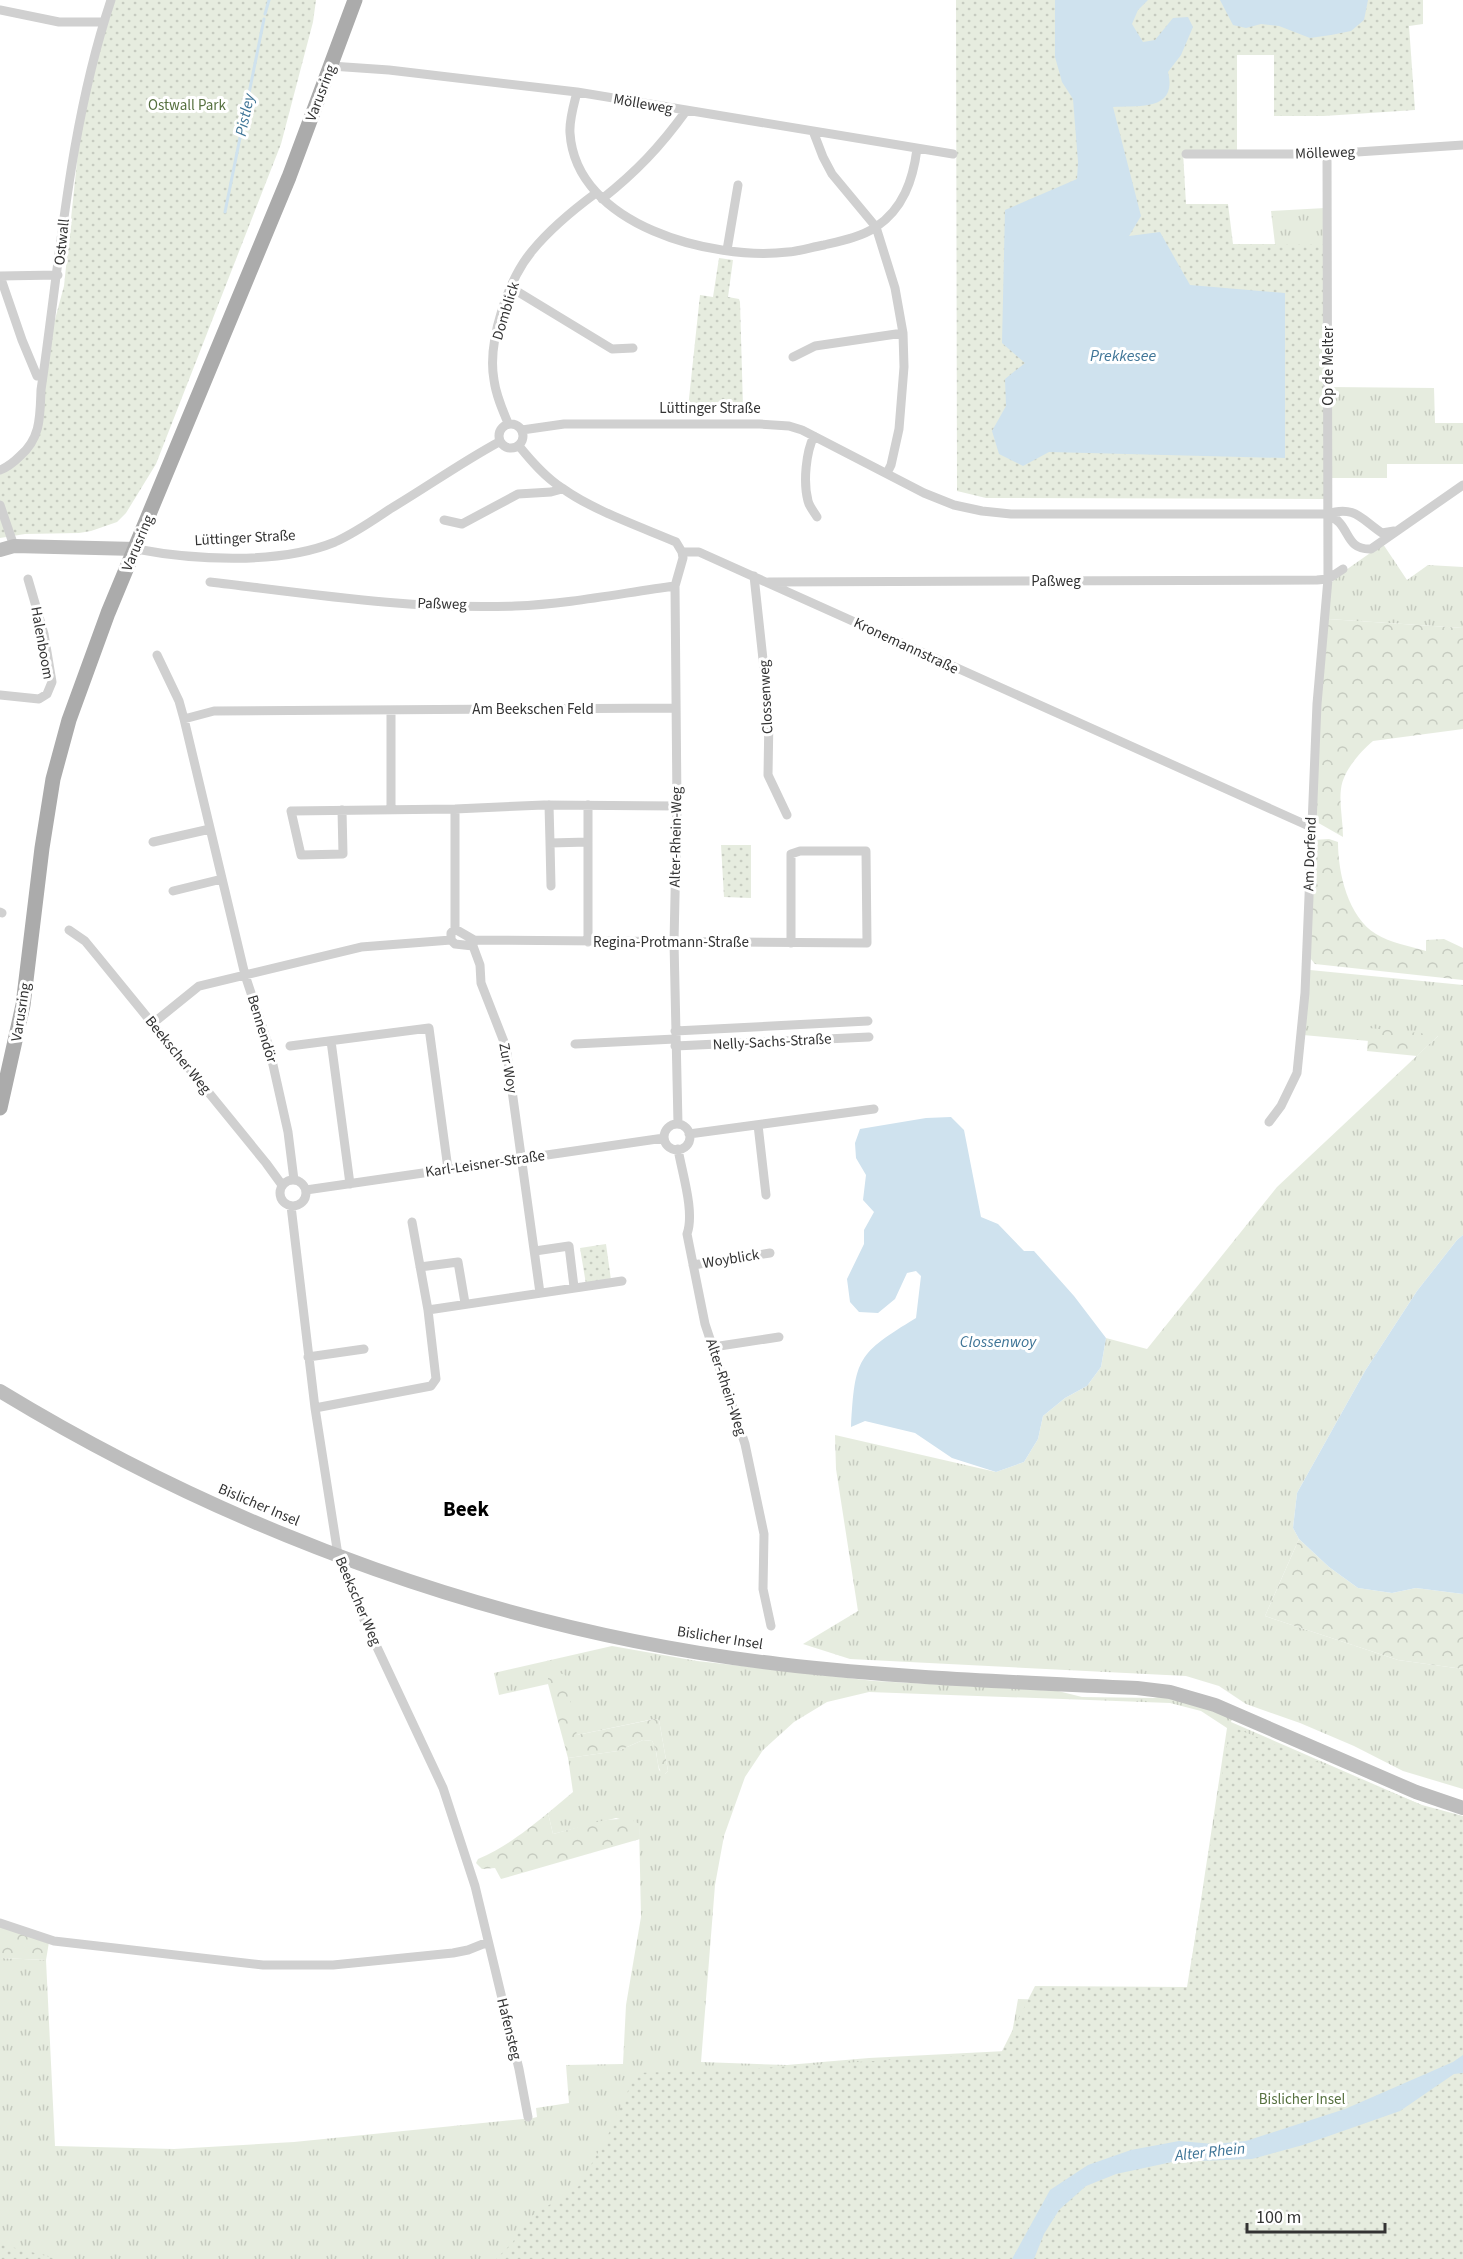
<svg xmlns="http://www.w3.org/2000/svg" width="1463" height="2259" font-family="'Source Sans 3',sans-serif">
  <style>
    .grass { fill: url(#grass-tufts); fill-rule: evenodd }
    .forest { fill: url(#forest-crowns) }
    .park { fill: url(#park-dots) }
    .water { fill: #cfe2ee }
    .lines { fill: none; stroke-linecap: round; stroke-linejoin: round }
    .stream { stroke: #cfe2ee; stroke-width: 3 }
    .street { stroke: #d0d0d0; stroke-width: 9 }
    .secondary { stroke: #bdbdbd; stroke-width: 14 }
    .primary { stroke: #ababab; stroke-width: 15 }
    .labels { text-anchor: middle; dominant-baseline: central; stroke-width: 6; stroke-linejoin: round; paint-order: stroke }
    .street-label { font-size: 15px; fill: #333; stroke: #fff }
    .park-label { font-size: 15px; fill: #56703f; stroke: #fff }
    .water-label { font-size: 16px; font-style: italic; fill: #3f7597; stroke: #fff }
    .district-label { font-size: 21px; font-weight: bold; fill: #000; stroke: #fff }
  </style>
  <defs>
    <pattern id="grass-tufts" width="24" height="20" patternUnits="userSpaceOnUse" patternTransform="scale(1.5)"><rect width="24" height="20" fill="#e6ecdf"/><path d="M3 7l-1-3M5 7V3M7 7l1-3M15 17l-1-3M17 17v-4M19 17l1-3" fill="none" stroke="#c6cbc0"/></pattern>
    <pattern id="forest-crowns" width="20" height="18" patternUnits="userSpaceOnUse" patternTransform="scale(1.5)"><rect width="20" height="18" fill="#e6ecdf"/><path d="M2 6a3 3 0 1 1 6 0M12 15a3 3 0 1 1 6 0" fill="none" stroke="#c6cbc0"/></pattern>
    <pattern id="park-dots" width="8" height="8" patternUnits="userSpaceOnUse" patternTransform="scale(1.5)"><rect width="8" height="8" fill="#e6ecdf"/><path d="M2 2h.1M6 6h.1" fill="none" stroke="#c6cbc0" stroke-width="1.8" stroke-linecap="round"/></pattern>
  </defs>
  <rect width="100%" height="100%" fill="#fff"/>
  <path class="grass" d="M1325,208V244H1275L1271,211Z
    M1331,387L1434,388L1435,423H1463V464H1387V478H1331Z
    M1383,544L1407,580L1428,565L1463,567V628L1328,619L1330,585L1336,577Z
    M1310,970L1463,985V1235L1457,1240L1417,1291L1365,1371L1297,1493L1293,1528L1299,1539L1265,1616L1398,1660L1463,1669V1789L1403,1771L1354,1746L1300,1723L1246,1704L1219,1686L1186,1676L850,1659L803,1644L858,1611L836,1469L835,1435L996,1472L1024,1462L1038,1439L1043,1416L1065,1398L1087,1386L1101,1367L1106,1338L1147,1349L1277,1187L1438,1036L1369,1029V1041L1303,1035Z
    M612,1646L697,1661L874,1681L1058,1691L1082,1697L1154,1698C1175,1692 1211,1710 1232,1718L1231,1722L1433,1810L1002,2259H0V1958L46,1960L55,2146L174,2149L294,2142L533,2118L537,2117L536,2108L569,2103L566,2065L623,2064L626,2005L641,1917L639,1824L616,1818L553,1834L548,1813L573,1792L568,1758L618,1751L643,1740L652,1741L655,1746L659,1770L665,1774L668,1771L659,1720L654,1719L577,1735L548,1677V1684L499,1695L494,1673ZM869,1692L1170,1703L1201,1711L1227,1728L1187,1992L1176,2004L1018,1999L1010,2045L1006,2051L869,2058L787,2065L701,2062L715,1885L724,1836L745,1777L763,1750L794,1722L827,1702Z"/>
  <path class="forest" d="M1328,619L1463,628V729L1373,741C1360,752 1343,771 1341,789C1339,803 1343,821 1343,837L1315,821L1318,729Z
    M1329,839L1338,842C1338,873 1348,917 1376,934C1390,943 1410,946 1426,951V940L1444,939L1463,948V980L1315,964L1310,958L1313,840Z
    M1369,1028L1439,1035L1417,1056L1367,1051Z
    M1299,1539L1329,1567L1358,1588L1392,1593L1416,1588L1463,1594V1669L1398,1660L1265,1616Z
    M554,1671L565,1675L577,1735L655,1719L659,1720L668,1771L665,1774H662C655,1764 659,1751 652,1741L643,1740L618,1751L568,1758L548,1684V1677Z
    M548,1813L553,1834C575,1829 621,1810 639,1824L640,1839L501,1879L495,1868L482,1869L476,1863L478,1859C507,1846 523,1833 548,1813Z
    M0,1925L49,1942L46,1960L0,1958Z"/>
  <path class="park" d="M115,0H316L313,22L281,144L156,464L126,513L117,522L91,531L79,533L25,534L0,538V470L36,436L47,349L64,286L83,104Z
    M956,0H1423V24L1409,26L1415,110L1324,116H1274V55H1237V151L1183,152L1186,204H1228L1233,244H1325L1324,499L986,498L957,491Z
    M719,258L733,260L728,297L739,299L740,302L743,407L688,408L700,295L713,297Z
    M721,845H751V898L724,897Z
    M606,1244L611,1280L586,1284L580,1248Z
    M1230,1726L1422,1805L1463,1816V2259H496L513,2242L524,2221L579,2186L609,2133L636,2073L730,2070L1001,2053L1035,1986L1187,1987Z
    M0,2244L58,2259H0Z"/>
  <path class="water" d="M1055,0H1148L1138,10L1132,24L1143,42L1155,40L1173,18L1188,17L1193,27L1181,55L1168,72C1178,112 1137,105 1113,107L1141,216L1129,236L1160,232L1190,285L1285,293V458L1049,452L1023,466L999,454L992,431L1006,406L1005,379L1025,363L1002,343L1005,210L1077,179L1078,162L1073,99L1062,82L1055,57Z
    M1220,0H1368L1364,20L1351,31L1331,35L1310,38L1279,26L1261,24L1246,28L1233,25Z
    M951,1117L964,1130L981,1217L998,1224L1024,1251H1034L1074,1296L1106,1338L1101,1367L1087,1386L1065,1398L1043,1416L1038,1439L1024,1462L996,1472L952,1458L915,1433L865,1421L851,1427C855,1358 857,1354 916,1318L921,1276L916,1271L907,1273L895,1299L878,1313L859,1312L850,1302L847,1279L864,1244V1230L874,1212L863,1200L866,1175L856,1158L855,1143L860,1129L926,1118Z
    M1463,1235V1594L1416,1588L1392,1593L1358,1588L1329,1567L1299,1539L1293,1528L1297,1493L1365,1371L1417,1291L1457,1240Z
    M1463,2055V2073L1454,2074L1400,2111L1303,2145L1252,2159L1172,2162L1116,2174L1086,2186L1059,2210L1044,2234L1034,2259H1012L1050,2190L1088,2165L1131,2150L1179,2141L1214,2144L1246,2141L1345,2109L1453,2062Z"/>
  <g class="lines">
    <path class="stream" d="M265,14L269,0
      M225,212L264,19"/>
    <path class="street" d="M0,10L59,22H104
      M331,66L389,70L577,92L953,154
      M577,92C574,104 569,120 570,133C576,226 713,261 788,252C800,251 812,247 824,245C841,241 861,237 876,227C903,209 913,180 917,149
      M813,131L823,157L832,174L876,227L895,288L903,333L904,367L899,429L891,465L887,473
      M1186,154H1327L1463,145
      M602,199C636,172 660,147 686,111
      M727,250L738,185
      M0,276L22,340L37,376
      M0,276L58,275
      M510,287L612,349L633,348
      M793,357L815,346L903,333
      M508,423C502,409 496,395 494,380C487,342 508,280 532,251C550,229 573,210 596,193
      M499 436a12 12 0 1 1 24 0a12 12 0 1 1-24 0Z
      M522,430L564,424H760L789,426L802,430L924,493L954,505L982,511L1011,514H1327C1355,505 1361,519 1382,533L1394,531
      M814,436C806,452 803,482 808,501C809,506 814,512 817,517
      M519,446C532,462 545,477 562,488C592,510 641,527 676,542L682,552
      M0,470C8,467 14,462 20,456C41,438 40,416 41,390C60,260 69,126 111,0
      M0,505L14,546
      M1327,514C1352,524 1343,550 1371,549L1463,485
      M444,520L462,524L518,494L551,492L562,489
      M136,549C194,560 279,565 335,542C355,533 372,521 390,509C427,487 462,462 499,442
      M682,552H699L1311,827
      M754,576L769,715L768,775L787,815
      M210,582C311,594 413,610 515,606C569,604 622,593 675,586
      M769,582L1317,580L1328,579L1343,569
      M157,655L179,701L184,719L245,975L269,1047L288,1132L294,1180
      M0,695L39,699L47,694L52,682L44,634L28,579
      M184,719L214,711L675,708
      M549,805L550,843L588,842
      M588,805V942
      M455,809V929
      M342,810L343,854L301,855L291,811L455,809L544,805L677,806
      M391,810V710
      M153,842L210,829
      M550,843L551,886
      M173,891L222,879
      M0,912L2,913
      M69,930L85,941L99,958L266,1163L282,1185
      M474,940C605,942 736,943 867,943L866,851H800L791,854V943
      M473,946L480,965L481,983L506,1047L540,1293
      M152,1024L199,986L361,947L451,940L455,944L473,946L474,940L455,929L451,933V940
      M675,1031L868,1021
      M331,1041L350,1184
      M575,1044L675,1039
      M290,1046L429,1028L448,1169
      M675,1046L869,1037
      M1269,1122L1281,1106L1297,1073L1305,993L1317,704L1328,579L1327,154
      M678,1124L674,942L677,806L675,586L683,558L682,552
      M664 1137a13 13 0 1 1 26 0a13 13 0 1 1-26 0Z
      M758,1125L766,1195
      M689,1134L874,1109
      M678,1149C682,1173 695,1212 687,1234L705,1324L745,1444L764,1534L763,1589L771,1626
      M280 1193a13 13 0 1 1 26 0a13 13 0 1 1-26 0Z
      M306,1190L664,1138
      M291,1206L315,1408L338,1555L360,1611L443,1788L475,1886L519,2069L528,2117
      M535,1251L569,1246L574,1287
      M693,1265L770,1253
      M420,1267L458,1262L465,1303
      M428,1310L622,1281
      M713,1347L779,1337
      M308,1357L364,1349
      M315,1408L431,1386L436,1379L428,1310L412,1222
      M0,1923L54,1941L263,1965H333L453,1953L468,1950L488,1942"/>
    <path class="secondary" d="M0,550L14,546L136,549
      M0,1391C235,1534 505,1632 779,1664C898,1678 1017,1682 1137,1688L1170,1692L1215,1705L1416,1792L1463,1808"/>
    <path class="primary" d="M0,1108L23,1005L42,848L53,779L69,720L108,613L289,177L355,0"/>
  </g>
  <g class="labels">
    <g class="street-label">
      <text transform="translate(321 93) rotate(-69)">Varusring</text>
      <text transform="translate(643 104) rotate(10)">Mölleweg</text>
      <text transform="translate(1325 153) rotate(-2)">Mölleweg</text>
      <text transform="translate(62 242) rotate(-84)">Ostwall</text>
      <text transform="translate(506 311) rotate(-73)">Domblick</text>
      <text transform="translate(1328 366) rotate(-90)">Op de Melter</text>
      <text x="710" y="408">Lüttinger Straße</text>
      <text transform="translate(245 538) rotate(-3)">Lüttinger Straße</text>
      <text transform="translate(138 543) rotate(-67)">Varusring</text>
      <text x="1056" y="581">Paßweg</text>
      <text transform="translate(442 604) rotate(2)">Paßweg</text>
      <text transform="translate(42 643) rotate(80)">Halenboom</text>
      <text transform="translate(906 646) rotate(25)">Kronemannstraße</text>
      <text transform="translate(766 697) rotate(-93)">Clossenweg</text>
      <text x="533" y="709">Am Beekschen Feld</text>
      <text transform="translate(676 837) rotate(-89)">Alter-Rhein-Weg</text>
      <text transform="translate(1310 854) rotate(-88)">Am Dorfend</text>
      <text x="671" y="942">Regina-Protmann-Straße</text>
      <text transform="translate(21 1012) rotate(-81)">Varusring</text>
      <text transform="translate(262 1029) rotate(73)">Bennendör</text>
      <text transform="translate(772 1042) rotate(-3)">Nelly-Sachs-Straße</text>
      <text transform="translate(178 1055) rotate(51)">Beekscher Weg</text>
      <text transform="translate(508 1068) rotate(80)">Zur Woy</text>
      <text transform="translate(485 1164) rotate(-8)">Karl-Leisner-Straße</text>
      <text transform="translate(731 1259) rotate(-9)">Woyblick</text>
      <text transform="translate(726 1387) rotate(72)">Alter-Rhein-Weg</text>
      <text transform="translate(259 1505) rotate(23)">Bislicher Insel</text>
      <text transform="translate(358 1601) rotate(67)">Beekscher Weg</text>
      <text transform="translate(720 1638) rotate(9)">Bislicher Insel</text>
      <text transform="translate(509 2029) rotate(76)">Hafensteg</text>
    </g>
    <g class="park-label">
      <text x="187" y="105">Ostwall Park</text>
      <text x="1302" y="2099">Bislicher Insel</text>
    </g>
    <g class="water-label">
      <text transform="translate(245 115) rotate(-78)">Pistley</text>
      <text x="1123" y="356">Prekkesee</text>
      <text x="998" y="1342">Clossenwoy</text>
      <text transform="translate(1210 2152) rotate(-6)">Alter Rhein</text>
    </g>
    <g class="district-label">
      <text x="466" y="1509">Beek</text>
    </g>
  </g>
  <path d="M1247 2223v9h138v-9" fill="none" stroke="#333333" stroke-width="3"/>
  <text x="1256" y="2223" font-size="18" fill="#333333" stroke="#ffffff" stroke-width="4.5" paint-order="stroke">100 m</text>
</svg>
